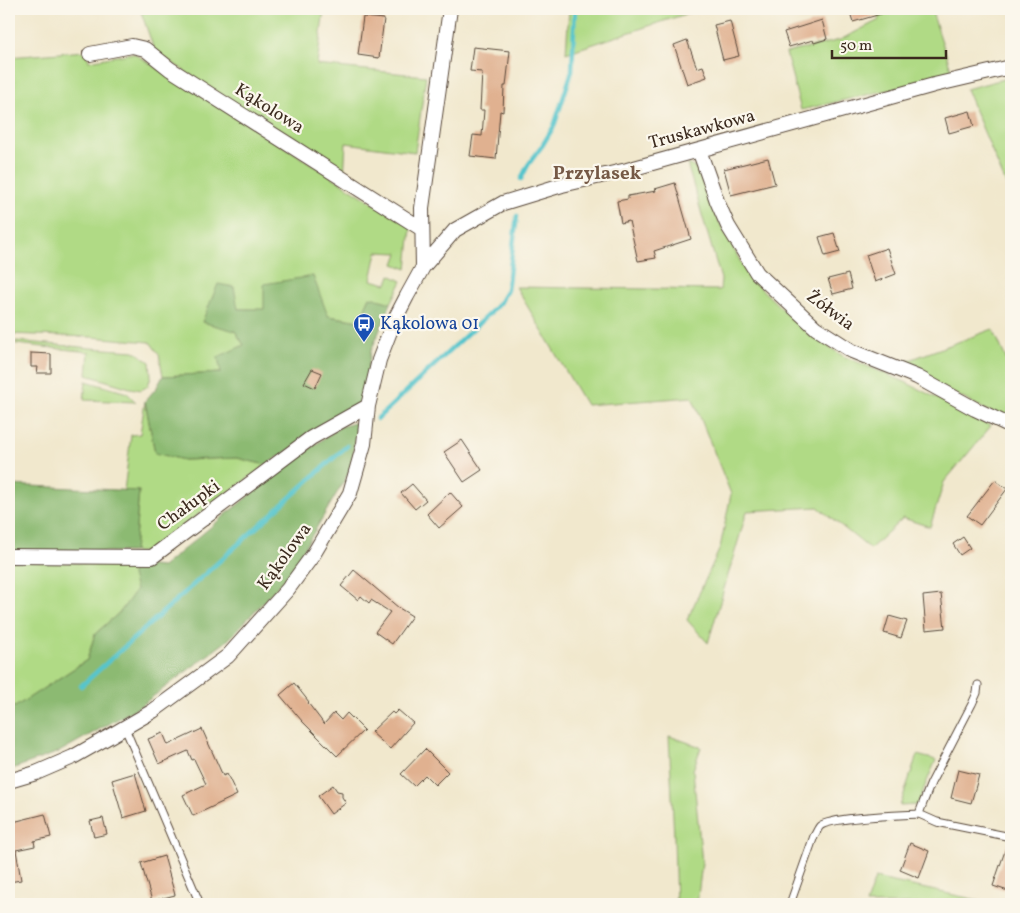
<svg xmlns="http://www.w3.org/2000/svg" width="1020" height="913" font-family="Vollkorn,serif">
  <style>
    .green { fill: #b0da85; stroke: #768252 }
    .forest { fill: #8cba72; stroke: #647248 }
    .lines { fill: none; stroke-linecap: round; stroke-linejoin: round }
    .stream { stroke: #57c5cc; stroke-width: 4.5 }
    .building { fill: #e0b190 }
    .service-casing { stroke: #564638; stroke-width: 9 }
    .minor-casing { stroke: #564638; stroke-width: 16 }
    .service { stroke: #fff; stroke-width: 7 }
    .minor { stroke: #fff; stroke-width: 14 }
    .labels { text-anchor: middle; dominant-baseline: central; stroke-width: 4.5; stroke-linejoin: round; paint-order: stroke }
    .street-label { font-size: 18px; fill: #3b2a1e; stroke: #fbf7ec }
    .transit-label { font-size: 18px; fill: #164399; stroke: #fbf7ec; text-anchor: start }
    .neighbourhood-label { font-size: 19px; font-weight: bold; fill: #755946; stroke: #fbf7ec }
  </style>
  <rect width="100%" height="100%" fill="#fbf7ec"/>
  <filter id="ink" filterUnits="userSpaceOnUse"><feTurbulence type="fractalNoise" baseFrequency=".02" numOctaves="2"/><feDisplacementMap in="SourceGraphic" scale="10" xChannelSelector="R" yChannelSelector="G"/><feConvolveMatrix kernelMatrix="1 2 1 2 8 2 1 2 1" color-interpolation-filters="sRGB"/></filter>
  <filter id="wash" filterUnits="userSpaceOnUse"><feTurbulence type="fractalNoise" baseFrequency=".0096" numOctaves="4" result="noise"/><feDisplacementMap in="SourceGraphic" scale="20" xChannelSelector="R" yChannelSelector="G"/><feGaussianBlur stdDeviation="1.12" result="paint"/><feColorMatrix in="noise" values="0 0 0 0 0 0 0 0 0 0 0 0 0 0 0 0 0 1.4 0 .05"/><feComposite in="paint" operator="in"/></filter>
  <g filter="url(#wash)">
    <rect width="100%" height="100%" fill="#f1e8cd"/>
    <path class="green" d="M140,9H324L317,65L426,76L415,152L346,143L344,177L165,58L154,49Z
      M569,9H701L566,53Z
      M876,9H931L953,75L801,110L786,53L840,40L879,20Z
      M86,51L89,61L133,53L261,132L411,227L407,269L394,264L398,253L377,252L371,280L387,284L390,275L402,281L391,303L370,297L359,321C319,314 279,309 238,309L235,331L244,345L221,373L163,376L159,354L150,342L91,337L9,334V57Z
      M1011,77V196L966,89Z
      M687,164L698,169L713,210L748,276L807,333L843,356L905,382L991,426L944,482L930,527L903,518L870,549L818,507L747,511L708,643L687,620L720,548L731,494L692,397L586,405L516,287L720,290L721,279Z
      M993,329L1011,370V422L896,365Z
      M16,341L90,348L134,351L150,362L151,376L148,386L141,390L130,388L87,375L89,352L16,344Z
      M86,381L127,393L136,402L84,400Z
      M145,401L155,453L184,460L237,458L266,465L147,552H134L139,491H124L131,435L140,434Z
      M9,561L129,564L137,590L121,611L95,634L87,660L15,707L9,704Z
      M669,736L701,747L693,770L702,863L697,904H676L674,837Z
      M917,755L936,760L917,805L900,806Z
      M875,878L996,904H866Z"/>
    <path class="forest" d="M313,276L328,316L359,321L370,297L391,303L371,351L362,402L266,465L237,458L184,460L155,453L145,401L157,387L163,376L221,373L218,357L244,345L235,331L202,322L218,284L234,287L238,309H264V284Z
      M358,422L351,469L290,573L228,640L139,707L59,752L9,770V704L15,707L87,660L95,634L121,611L136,590L129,564L162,567L279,471L340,427Z
      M9,485L139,491L134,552H9Z"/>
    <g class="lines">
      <path class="stream" d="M521,179L528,165L542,146L554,126L572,71L575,9
        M377,419L493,310L500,302L507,290L517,216
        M81,686L347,446"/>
    </g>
    <g id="blocks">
      <path class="building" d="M849,9H887L888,12L853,22Z
        M363,17L384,19L379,58L358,55Z
        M822,20L827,39L814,43L813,40L789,47L784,32Z
        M730,21L739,56L723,60L714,25Z
        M687,40L697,68L703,66L707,77L687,84L674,45Z
        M473,47L510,51L506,86H504L503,112L500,111L496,159L470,156L473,135L482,136L484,110H480L482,72L470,71Z
        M970,111L974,126L949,133L945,118Z
        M768,158L775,184L731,195L724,169Z
        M675,183L691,239L654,251L656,258L638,261L629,221L621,223L617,201L628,199V196L656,191L655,189Z
        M834,233L840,252L825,256L819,237Z
        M887,248L896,274L875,282L866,255Z
        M848,274L852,289L833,294L828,279Z
        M31,353L51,354V373H37L38,367H31Z
        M312,369L322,373L315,388L304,383Z
        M462,440L482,470L464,482L444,452Z
        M995,480L1007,489L980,525L967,516Z
        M412,484L426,500L415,509L401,493Z
        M450,492L463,507L439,528L427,514Z
        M963,537L970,548L960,555L953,544Z
        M354,570L399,608L412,616L392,644L375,632L390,612L371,600L369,603L361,596L358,600L341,586Z
        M941,594L945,628L926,630L923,596Z
        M889,616L907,621L901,638L884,633Z
        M294,683L309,702L308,703L324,724L334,713L341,720L347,713L364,730L337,756L302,721L280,695Z
        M398,710L413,723L390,749L371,732L392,712L394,714Z
        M202,729L223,776L227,774L237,795L193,816L183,795L206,784L194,759L192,760L188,751L159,764L148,739L163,733L168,745Z
        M425,749L448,772L435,785L425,775L414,786L401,774Z
        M958,770L979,775L971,803L951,798Z
        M135,773L146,811L123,818L112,780Z
        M333,785L337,791L342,792V797L346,803L331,814L318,796Z
        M45,814L51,837L34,841L35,846L16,850L21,880L9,882V823Z
        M103,818L107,834L94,837L90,821Z
        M1008,842H1011V892L993,886Z
        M910,843L929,851L919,878L900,870Z
        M164,856L175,895L152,901L141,863Z"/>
    </g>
  </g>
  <g filter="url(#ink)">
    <use href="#blocks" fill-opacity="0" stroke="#564638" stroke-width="1"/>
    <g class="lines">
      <g class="service-casing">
        <path id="service" d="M978,685L977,693L972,704L931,783L923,803L919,814L937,822L1011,837
          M125,728L200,904
          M790,904L814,836C816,833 818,828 820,826C831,817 903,815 919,814"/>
      </g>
      <g class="minor-casing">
        <path id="minor" d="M90,54L132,46L145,49L170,69L422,229
          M699,150L717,201L728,226L757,273L816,328L852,351L917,377L975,409L1011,426
          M423,267L455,230L503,203L562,185L627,170L934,85L1011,67
          M9,556L152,557L311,438L368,406
          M9,781L36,773L73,757L110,736L153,711L228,656L288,589L313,555L350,493L364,444L368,406L379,360L394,321L407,296L423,267L422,208L450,9"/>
      </g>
      <use href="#service" class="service"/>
      <use href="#minor" class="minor"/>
    </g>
  </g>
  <defs>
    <g id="bus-pin" transform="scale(1.125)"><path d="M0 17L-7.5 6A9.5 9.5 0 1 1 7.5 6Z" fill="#1a4fb4" stroke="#fbf7ec"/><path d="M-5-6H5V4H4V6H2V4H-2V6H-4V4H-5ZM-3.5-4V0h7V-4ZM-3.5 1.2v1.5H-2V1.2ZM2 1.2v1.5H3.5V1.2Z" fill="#fff"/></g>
  </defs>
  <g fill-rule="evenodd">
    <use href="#bus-pin" x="364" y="324"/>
  </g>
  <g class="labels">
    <g class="street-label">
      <text transform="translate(269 109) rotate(32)">Kąkolowa</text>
      <text transform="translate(702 130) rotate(-15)">Truskawkowa</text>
      <text transform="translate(830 311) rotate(37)">Żółwia</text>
      <text transform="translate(189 506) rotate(-36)">Chałupki</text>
      <text transform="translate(285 557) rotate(-54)">Kąkolowa</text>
    </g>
    <g class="transit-label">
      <text x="380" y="324">Kąkolowa 01</text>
    </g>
    <g class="neighbourhood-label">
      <text x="597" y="174">Przylasek</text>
    </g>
  </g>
  <rect width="1020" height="913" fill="none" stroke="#fbf7ec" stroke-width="30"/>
  <path d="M832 50v8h114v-8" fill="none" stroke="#3b2a1e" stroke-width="2.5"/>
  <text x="840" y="50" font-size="15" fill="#3b2a1e" stroke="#fbf7ec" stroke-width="4" paint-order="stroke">50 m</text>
</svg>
